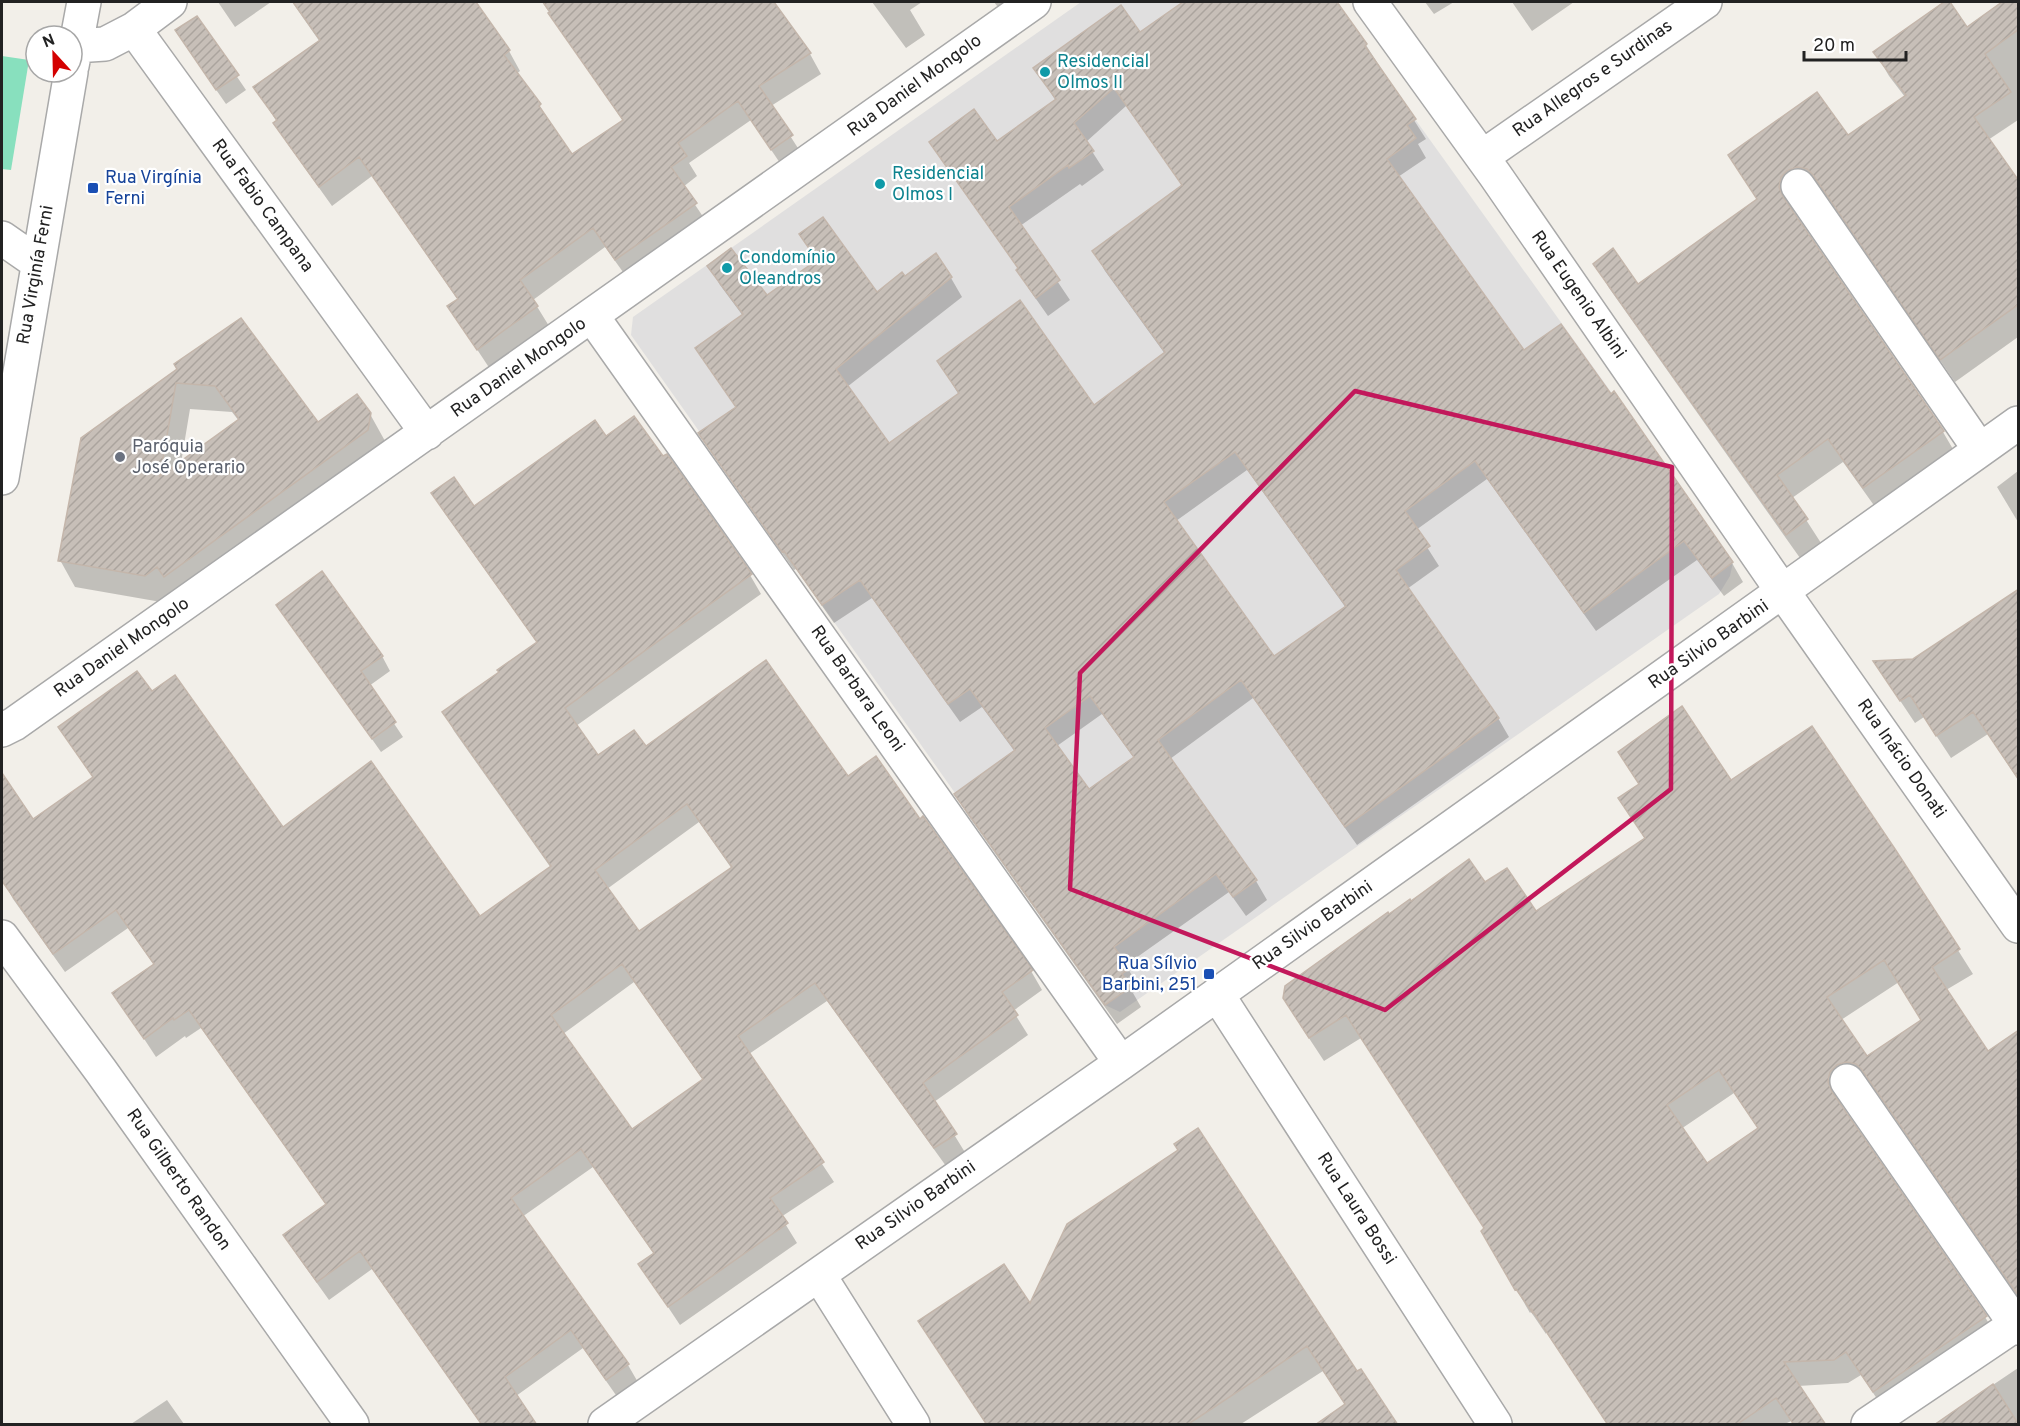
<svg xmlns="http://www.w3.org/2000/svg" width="2020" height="1426" font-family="Overpass,sans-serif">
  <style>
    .residential { fill: #e0dfdf }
    .pitch { fill: #88e0be }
    .shadow { fill: #0003; fill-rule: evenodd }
    .building { fill: url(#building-hatch); stroke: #c4b6ab; stroke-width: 1.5; fill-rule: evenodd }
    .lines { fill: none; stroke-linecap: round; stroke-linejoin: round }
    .minor-casing { stroke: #a9a9a9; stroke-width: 36 }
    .minor { stroke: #fff; stroke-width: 33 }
    .marked { fill: none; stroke: #c2185b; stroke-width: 4.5; stroke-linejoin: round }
    .culture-dot { fill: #0f9aa8; stroke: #fff; stroke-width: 2 }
    .transit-dot { fill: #1a4fb4; stroke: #fff; stroke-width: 2 }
    .worship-dot { fill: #6b7280; stroke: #fff; stroke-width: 2 }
    .labels { text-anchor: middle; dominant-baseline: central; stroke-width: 4.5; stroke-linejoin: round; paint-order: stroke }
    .culture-label { font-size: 18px; fill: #0d838f; stroke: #fff; text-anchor: start }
    .street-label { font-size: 18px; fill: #222; stroke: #fff }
    .transit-label { font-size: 18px; fill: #164399; stroke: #fff; text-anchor: start }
    .worship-label { font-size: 18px; fill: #5b616d; stroke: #fff; text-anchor: start }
  </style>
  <defs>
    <pattern id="building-hatch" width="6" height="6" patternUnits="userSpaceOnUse" patternTransform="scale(1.5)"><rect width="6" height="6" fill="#c7bfb8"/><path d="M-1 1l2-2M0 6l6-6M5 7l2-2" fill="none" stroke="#aba49e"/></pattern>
  </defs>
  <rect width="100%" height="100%" fill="#f2efe9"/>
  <path class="residential" d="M1081,2H1331L1733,562L1730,576L1719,594L1120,1012L1105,1005L631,335L633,317Z"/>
  <path class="pitch" d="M2,56L29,60L11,170L2,169Z"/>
  <path class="shadow" d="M218,2H271L235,27Z
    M292,2H474L509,51L520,71L516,74L539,105L572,156L623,121L542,2H772L810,54L821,74L771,106L803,156L784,169L751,120L689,163L697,176L683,187L708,224L628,279L605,247L533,300L549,326L490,369L449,307L458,300L372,176L332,206L287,143L275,123L277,122L255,88L320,42Z
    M872,2H922L910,10L925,35L906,48Z
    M994,2H1023L1004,15Z
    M1180,2H1335L1366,45L1426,139L1418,144L1426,158L1398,177L1524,353L1732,563L1743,582L1724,596L1697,560L1596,631L1487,479L1416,530L1439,566L1407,589L1498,718L1509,737L1357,845L1253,698L1170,759L1256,881L1267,900L1246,916L1229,892L1126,965L1139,988L1133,993L1141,1007L1117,1024L967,814L956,795L1015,752L982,707L960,722L872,598L834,623L796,569L794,570L711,452L700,433L737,408L697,349L743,316L720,285L709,266L766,297L818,261L801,235L876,295L904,278H951L962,297L847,387L888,445L959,395L939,362L1094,407L1165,354L1105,271L1094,251L1183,186L1126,106L1086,142L1104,170L1082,186L1080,184L1020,226L1070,300L1048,316L1029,289L1019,269L942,161L931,142L996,143L1056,101L1035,69L1139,34L1182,4ZM1247,470L1346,608L1273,658L1176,521ZM1102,714L1134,758L1088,791L1057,746Z
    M1425,2H1454L1434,14Z
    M1512,2H1574L1532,31Z
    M1946,2H1949L1967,29L2005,2H2018V120L1988,140L2018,183V337L1955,382L1829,199L1822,193L1794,202L1793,214L1943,432L1957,456L1878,511L1843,462L1792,498L1821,543L1800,558L1609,288L1595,264L1638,286L1758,201L1730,156L1848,137L1905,97L1889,76L1875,52Z
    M197,18L246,90L226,104L185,45Z
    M178,370L317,424L370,414L385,441L161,602L75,587L60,560ZM190,409L232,412L239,421L181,463Z
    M605,438L750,575L761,594L576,726L598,757L645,748L848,778L920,821L923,818L1031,971L1042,990L1013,1011L1028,1035L934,1102L966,1154L946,1166L827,1001L749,1054L834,1182L781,1217L797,1243L680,1325L640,1265L654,1254L593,1167L522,1217L628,1365L639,1384L618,1398L583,1348L516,1396L534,1424H481L372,1269L329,1300L296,1254L285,1235L327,1206L201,1028L186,1038L185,1036L156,1057L114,993L154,965L128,928L65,972L13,899L2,878V849L13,843L2,825V804L15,795L32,821L94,779L60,727L151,693L282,829L480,918L551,868L454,731L444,712L538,644L444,512L433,493L473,508ZM699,822L732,869L639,933L607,889ZM634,982L703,1080L631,1132L563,1034Z
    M2018,471V522L1997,487Z
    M2018,591V780L1988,734L1951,758L1924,717L1915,723L1875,663L1914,661Z
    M278,605L382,656L390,671L369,686L403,737L381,752Z
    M1620,753L1731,782L1894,849L1973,974L1946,990L1988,1053L2018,1039V1297L1878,1094L1871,1088L1843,1097L1841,1107L1985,1317L1999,1340L1888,1415L1861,1375L1848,1383L1798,1386L1824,1424H1793L1791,1421L1785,1424H1608L1546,1332V1334L1531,1312L1530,1313L1483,1232L1485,1229L1361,1038L1324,1061L1299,1023L1389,916L1411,903L1484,885L1535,913L1645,839L1620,798L1640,786ZM1899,982L1922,1020L1867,1058L1841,1020ZM1734,1093L1759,1130L1706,1165L1681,1129Z
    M1180,1151L1356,1373L1346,1406L1323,1371L1241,1424H987L920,1321L1031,1306Z
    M2018,1368V1424H1935Z
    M167,1400L184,1424H131Z"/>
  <path class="building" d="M293,2H476L510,50L504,55L541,104L539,106L572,154L623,120L548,13L550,12L543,2H774L811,53L759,86L793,135L771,150L738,101L678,143L687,156L671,167L697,203L615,260L593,228L520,280L538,306L477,350L447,306L458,299L359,157L319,187L273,123L277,120L253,87L320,40Z
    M1183,2H1337L1367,44L1365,46L1416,119L1407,125L1416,138L1387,159L1524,350L1561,324L1611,394L1614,391L1733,562L1712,578L1684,541L1584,613L1475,461L1405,511L1430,546L1396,570L1499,718L1345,827L1241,680L1158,740L1257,880L1233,897L1216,874L1114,947L1130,968L1122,974L1131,987L1105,1005L954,794L1015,750L970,689L948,704L860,580L822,605L784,551L782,552L698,433L736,407L695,348L743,314L707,266L731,248L767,295L817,260L799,234L823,217L877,292L902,272L905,276L936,253L952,277L836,369L889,443L959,393L937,361L1020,300L1094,405L1165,352L1092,251L1182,185L1114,88L1074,123L1094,151L1069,168L1068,165L1009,207L1060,280L1036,298L1016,270L1018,268L929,142L974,109L997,141L1056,99L1033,68L1121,5L1140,32ZM1235,452L1346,606L1274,656L1164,502ZM1090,696L1134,757L1089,789L1045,728Z
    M1944,2H1950L1967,27L2002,2H2019V29L1985,54L2011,92L1974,117L2019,181V304L1940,360L1813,175L1807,169L1797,167L1787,171L1781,177L1779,187L1783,197L1944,431L1863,488L1828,439L1777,475L1808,519L1786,535L1593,264L1613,248L1638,284L1757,199L1728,155L1817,92L1848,135L1906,95L1873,52Z
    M197,16L239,75L216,90L175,30Z
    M241,318L318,422L357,394L371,413L368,430L164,577L157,567L145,576L58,561L81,438L177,369L174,364ZM176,383L215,386L239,419L160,476Z
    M634,416L663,456L667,454L752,574L565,708L598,755L634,730L646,746L766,660L848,776L876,756L920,819L923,816L1033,970L1002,992L1018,1015L923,1083L957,1134L934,1148L815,983L738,1036L824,1162L770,1198L788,1223L668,1307L638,1264L654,1253L581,1149L511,1198L629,1364L606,1380L571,1330L505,1377L537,1425H482L360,1251L317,1282L283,1235L326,1204L189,1010L174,1020L173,1018L144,1039L112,993L154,964L116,910L53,954L2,881V773L33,819L93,777L58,727L137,671L152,691L175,675L283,827L371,761L480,916L551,866L442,712L499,672L497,670L537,642L431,493L454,477L474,506L595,420L606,436ZM687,804L732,867L639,931L595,870ZM622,964L703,1079L632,1129L551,1015Z
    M322,571L383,656L361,671L396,722L372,739L276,605Z
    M2019,589V780L1973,712L1936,736L1910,695L1900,701L1873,661L1913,659Z
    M1682,706L1731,780L1812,726L1895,849L1960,949L1932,967L1988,1051L2019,1030L2018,1295L1862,1070L1856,1064L1846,1062L1837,1065L1830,1072L1828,1082L1832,1092L1987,1316L1873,1392L1846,1352L1834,1360L1784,1362L1826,1425H1794L1776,1398L1736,1425H1608L1532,1310V1312L1516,1289L1515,1290L1481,1231L1484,1228L1346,1015L1309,1038L1283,998L1285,986L1388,912L1389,914L1410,899L1411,901L1469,859L1485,882L1507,868L1536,911L1645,838L1618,798L1639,784L1618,752ZM1884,960L1921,1020L1867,1056L1827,997ZM1719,1070L1758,1128L1707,1163L1667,1105Z
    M1198,1128L1357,1371L1361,1369L1398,1425H1315L1345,1404L1307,1346L1187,1425H987L918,1321L1004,1264L1030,1303L1067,1224L1178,1150L1174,1144Z
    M1993,1384L2019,1425H1934Z"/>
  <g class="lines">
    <g class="minor-casing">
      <path id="minor" d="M1370,2L1495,175L1783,592L2018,926
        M134,29L170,2
        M75,46L105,44L134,29L427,433
        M72,66L84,2
        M1482,157L1705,2
        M1798,186L1980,450
        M2,238L38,263
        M592,316L1121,1063
        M2,478L71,72
        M2,730L14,724L1034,2
        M2,937L101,1071L352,1424
        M1217,994L1495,1424
        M1847,1081L2018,1328
        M819,1275L913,1424
        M605,1424L1121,1063L2018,423
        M1868,1424L2018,1323"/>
    </g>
    <use href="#minor" class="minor"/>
  </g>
  <path class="marked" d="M1355,391L1672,467L1671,789L1385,1010L1070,889L1080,673Z"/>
  <g class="culture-dot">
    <circle cx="1045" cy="72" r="6"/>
    <circle cx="880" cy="184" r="6"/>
    <circle cx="727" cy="268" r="6"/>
  </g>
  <g class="transit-dot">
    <rect x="87" y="182" width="12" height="12" rx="3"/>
    <rect x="1203" y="968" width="12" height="12" rx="3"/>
  </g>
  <circle class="worship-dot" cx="120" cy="457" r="6"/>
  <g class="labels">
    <g class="culture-label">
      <text x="1057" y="62">Residencial<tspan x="1057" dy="21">Olmos II</tspan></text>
      <text x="892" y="174">Residencial<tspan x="892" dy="21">Olmos I</tspan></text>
      <text x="739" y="258">Condomínio<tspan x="739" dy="21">Oleandros</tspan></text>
    </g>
    <g class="street-label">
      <text transform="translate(1593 79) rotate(-35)">Rua Allegros e Surdinas</text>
      <text transform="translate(915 86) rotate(-36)">Rua Daniel Mongolo</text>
      <text transform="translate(262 206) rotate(54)">Rua Fabio Campana</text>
      <text transform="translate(36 275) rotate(-80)">Rua Virginía Ferni</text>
      <text transform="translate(1578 295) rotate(55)">Rua Eugenio Albini</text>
      <text transform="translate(519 368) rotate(-35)">Rua Daniel Mongolo</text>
      <text transform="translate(1709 645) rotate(-35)">Rua Silvio Barbini</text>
      <text transform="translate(122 648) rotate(-35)">Rua Daniel Mongolo</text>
      <text transform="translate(857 689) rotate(55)">Rua Barbara Leoni</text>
      <text transform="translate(1901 759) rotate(55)">Rua Inácio Donati</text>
      <text transform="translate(1313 926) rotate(-35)">Rua Silvio Barbini</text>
      <text transform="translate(178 1180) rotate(55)">Rua Gilberto Randon</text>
      <text transform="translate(916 1206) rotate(-35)">Rua Silvio Barbini</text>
      <text transform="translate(1356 1209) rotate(57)">Rua Laura Bossi</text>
    </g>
    <g class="transit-label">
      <text x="105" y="178">Rua Virgínia<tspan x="105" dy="21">Ferni</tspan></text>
      <text x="1197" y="964" text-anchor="end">Rua Sílvio<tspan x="1197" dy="21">Barbini, 251</tspan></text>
    </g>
    <g class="worship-label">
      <text x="132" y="447">Paróquia<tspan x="132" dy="21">José Operario</tspan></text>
    </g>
  </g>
  <rect width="2020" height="1426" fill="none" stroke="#222222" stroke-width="6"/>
  <g transform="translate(54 54) rotate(338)"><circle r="28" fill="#ffffff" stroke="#a7a7a7" stroke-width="1.5"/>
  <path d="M0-4.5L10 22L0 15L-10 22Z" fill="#d40000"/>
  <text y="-9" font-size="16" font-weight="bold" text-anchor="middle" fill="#222222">N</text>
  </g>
  <path d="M1804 51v9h102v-9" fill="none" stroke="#222222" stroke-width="3"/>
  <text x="1813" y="51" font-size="18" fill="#222222" stroke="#ffffff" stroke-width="4.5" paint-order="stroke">20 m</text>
</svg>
